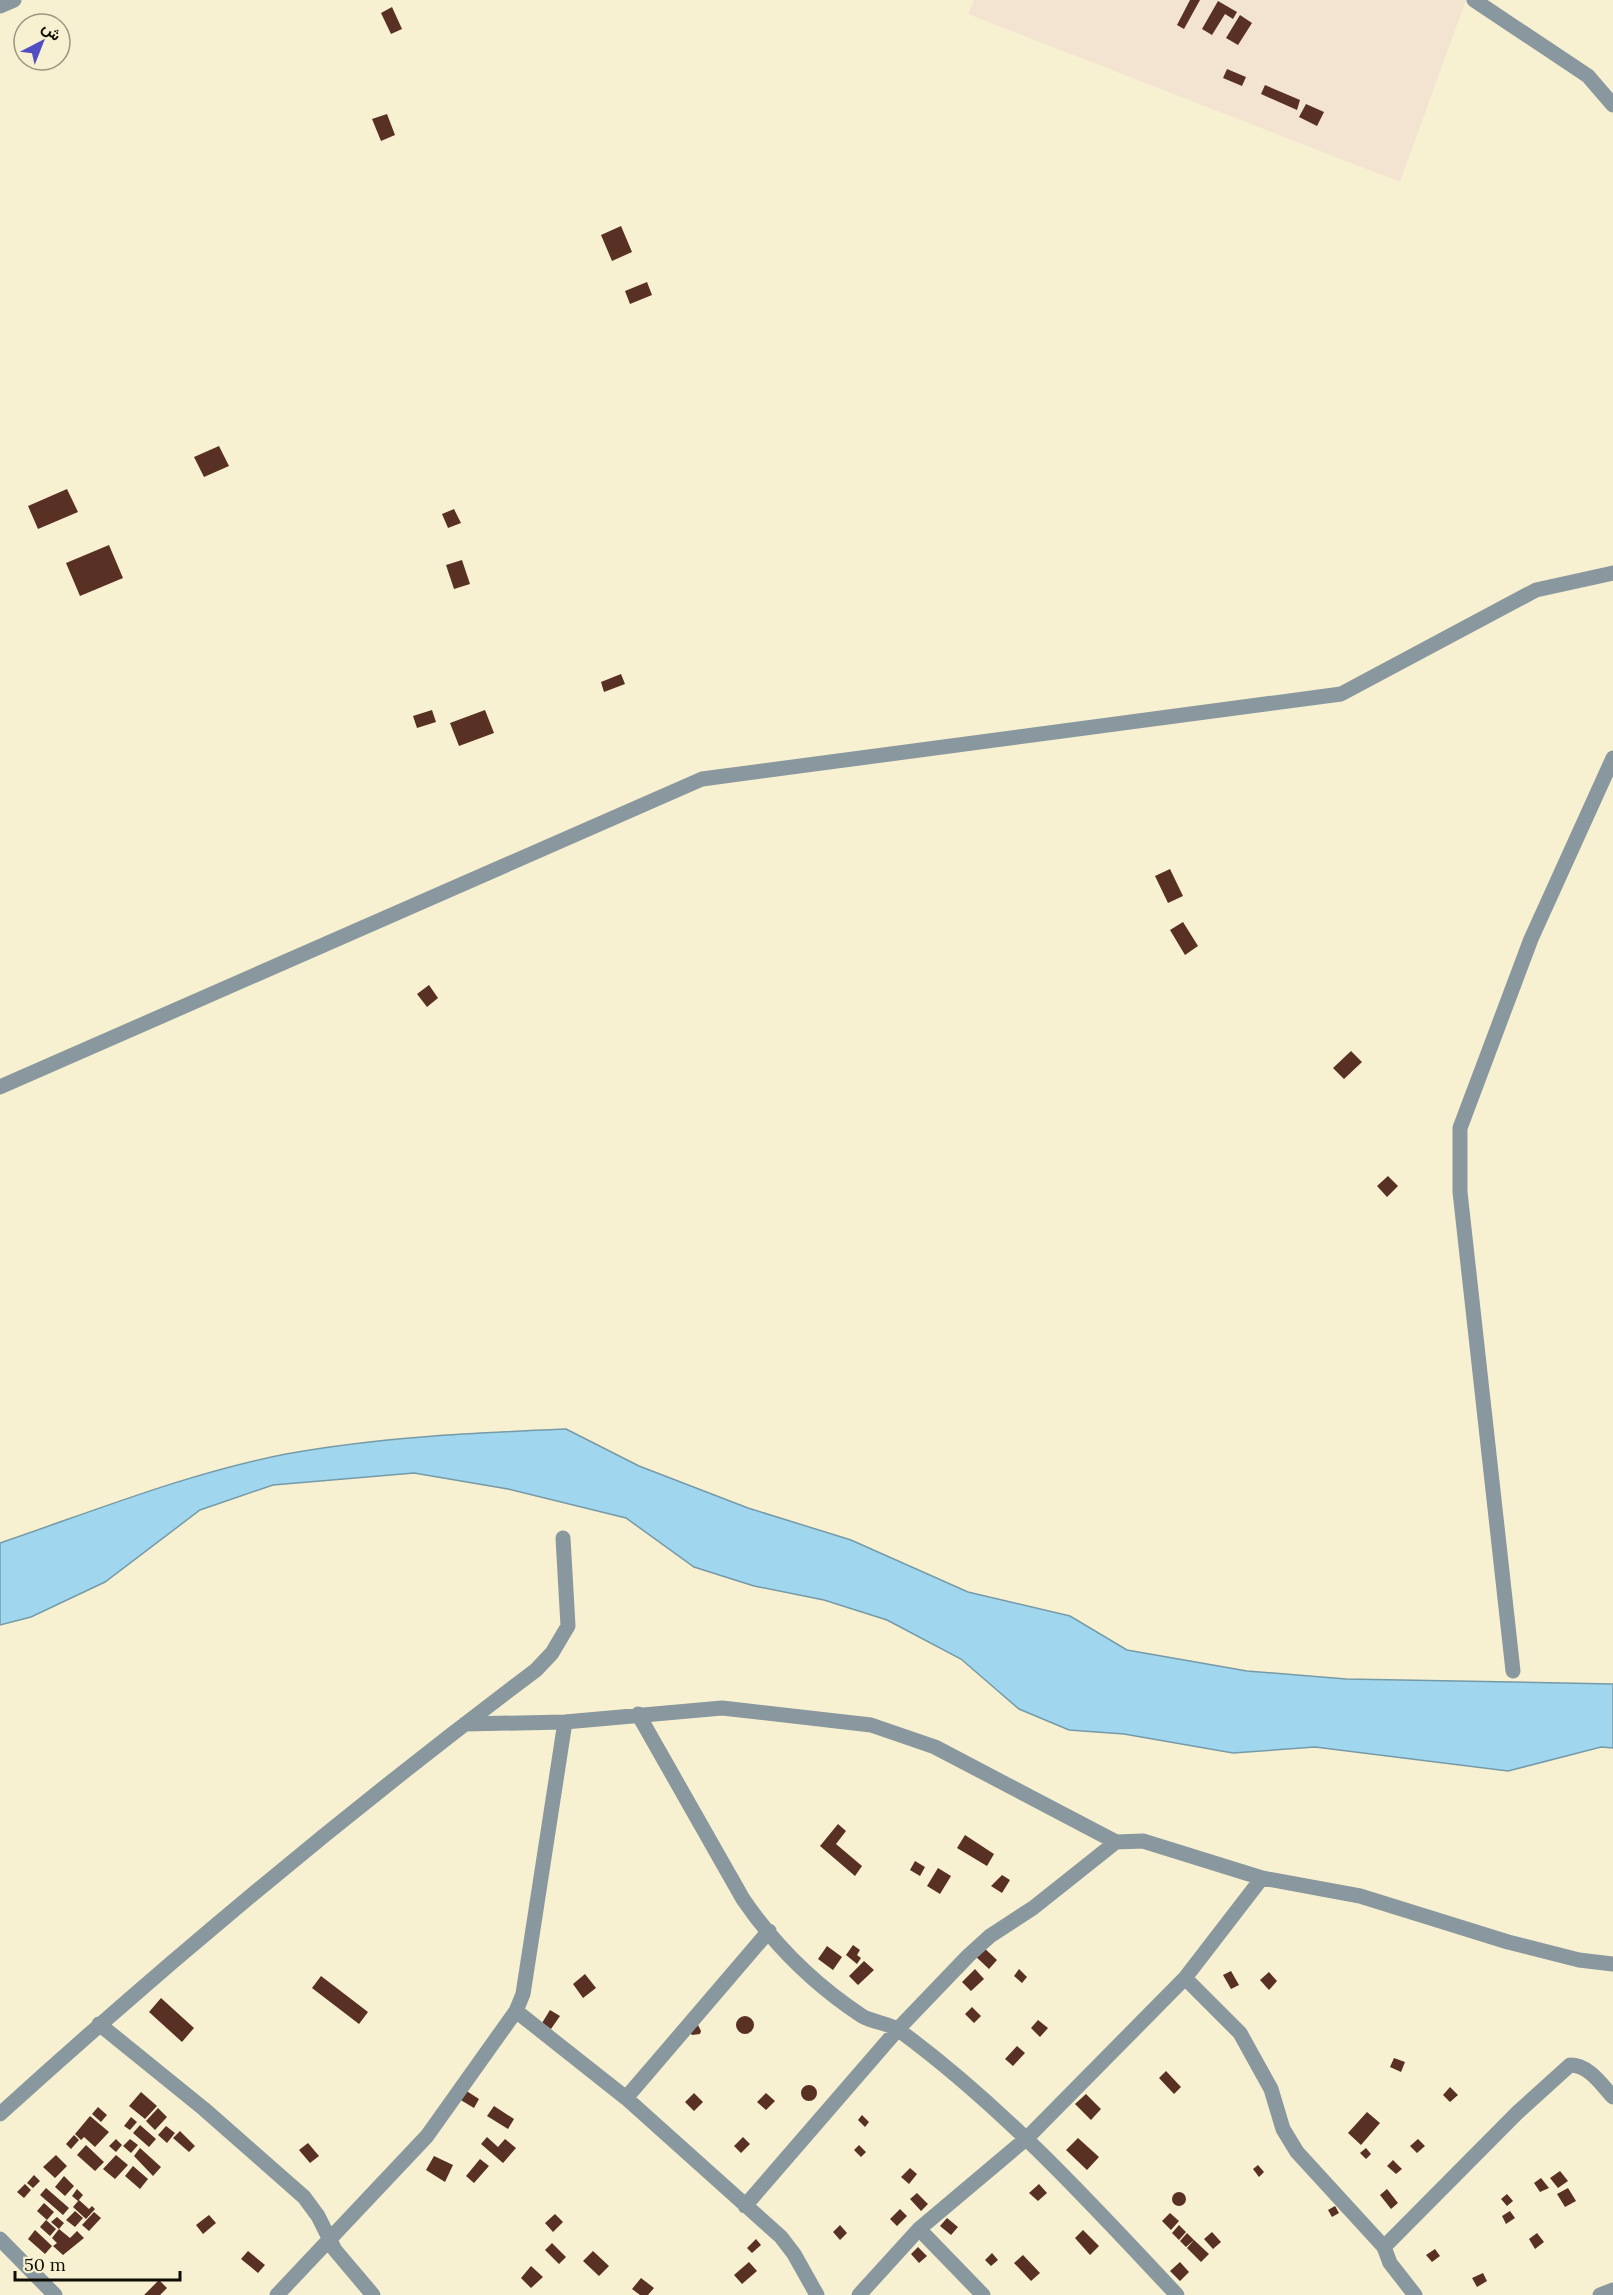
<svg xmlns="http://www.w3.org/2000/svg" width="1613" height="2295" font-family="Lora,Vazirmatn,serif">
  <style>
    .industrial { fill: #f3e4d1 }
    .water { fill: #a1d7ee; stroke: #759aa8; stroke-width: 1.5 }
    .building { fill: #593024 }
    .lines { fill: none; stroke-linecap: round; stroke-linejoin: round }
    .minor { stroke: #89989e; stroke-width: 15 }
  </style>
  <rect width="100%" height="100%" fill="#f8f1d1"/>
  <path class="industrial" d="M974,0H1466L1400,182L968,14Z"/>
  <path class="water" d="M566,1429L639,1466L748,1508L851,1540L968,1592L1070,1616L1127,1650L1247,1671L1346,1679L1613,1684V1748L1601,1747L1508,1771L1315,1747L1233,1753L1124,1734L1069,1730L1019,1709L961,1659L887,1620L824,1600L754,1586L694,1567L626,1518L508,1489L414,1473L273,1485L200,1510L105,1582L31,1617L0,1625V1543C94,1511 188,1473 286,1454C379,1437 473,1433 566,1429Z"/>
  <path class="building" d="M1190,0H1200L1184,29L1177,25Z
    M1218,1L1237,12L1233,19L1225,14L1212,35L1202,29Z
    M392,7L402,29L391,34L381,13Z
    M1240,15L1252,23L1238,45L1226,38Z
    M1227,69L1246,77L1242,86L1223,78Z
    M1265,85L1300,100L1297,110L1261,94Z
    M1306,104L1324,112L1317,126L1299,117Z
    M387,114L395,135L381,141L372,119Z
    M621,226L632,252L612,261L601,235Z
    M647,282L652,295L630,304L625,291Z
    M219,446L229,466L204,477L194,457Z
    M67,489L78,512L38,529L28,506Z
    M454,509L461,523L448,528L442,514Z
    M109,545L123,578L80,596L66,563Z
    M462,560L470,584L454,589L446,565Z
    M621,674L625,684L604,692L601,682Z
    M432,710L436,722L417,728L413,716Z
    M485,710L494,733L459,746L450,723Z
    M1170,869L1183,896L1168,903L1155,876Z
    M1183,922L1198,946L1185,955L1170,930Z
    M429,985L438,998L427,1007L417,994Z
    M1351,1051L1362,1062L1344,1079L1333,1068Z
    M1388,1176L1398,1186L1387,1197L1377,1186Z
    M838,1824L846,1831L836,1844L862,1866L855,1876L820,1846Z
    M965,1835L994,1854L987,1866L957,1848Z
    M915,1861L925,1867L920,1876L910,1870Z
    M938,1868L951,1876L940,1894L927,1886Z
    M1002,1875L1010,1880L1002,1893L991,1886Z
    M853,1945L860,1950L857,1955L861,1958L857,1964L846,1955Z
    M981,1945L997,1960L989,1969L973,1954Z
    M827,1946L842,1957L833,1970L818,1959Z
    M864,1961L874,1970L858,1985L849,1976Z
    M975,1969L984,1979L971,1991L962,1982Z
    M1019,1969L1027,1977L1022,1983L1014,1976Z
    M1231,1971L1239,1985L1231,1989L1223,1975Z
    M1269,1972L1277,1981L1269,1990L1260,1980Z
    M585,1974L596,1988L583,1998L573,1984Z
    M321,1976L368,2012L359,2024L312,1988Z
    M161,1998L194,2028L182,2042L149,2012Z
    M972,2007L981,2016L974,2023L965,2014Z
    M550,2010L560,2016L551,2029L542,2023Z
    M736 2025a9 9 0 1 1 18 0a9 9 0 1 1-18 0Z
    M1038,2020L1048,2028L1040,2037L1031,2028Z
    M698,2025L701,2031L700,2034L692,2035L690,2033Z
    M1017,2046L1025,2053L1013,2066L1005,2059Z
    M1394,2058L1405,2062L1401,2072L1390,2067Z
    M1166,2071L1181,2087L1174,2094L1159,2078Z
    M801 2093a8 8 0 1 1 16 0a8 8 0 1 1-16 0Z
    M1450,2087L1458,2095L1450,2102L1443,2095Z
    M465,2090L479,2099L474,2108L459,2099Z
    M141,2092L157,2106L145,2119L129,2106Z
    M694,2093L703,2102L694,2111L685,2102Z
    M766,2093L775,2101L766,2110L757,2102Z
    M1086,2094L1101,2109L1091,2120L1075,2104Z
    M494,2106L514,2119L508,2129L487,2116Z
    M98,2107L107,2115L101,2122L92,2114Z
    M158,2108L167,2117L155,2130L146,2121Z
    M1367,2112L1380,2123L1361,2145L1348,2133Z
    M862,2115L869,2122L865,2127L858,2120Z
    M90,2116L109,2132L95,2147L84,2137L81,2140L75,2134Z
    M131,2117L137,2122L130,2130L124,2126Z
    M140,2125L156,2139L149,2147L133,2133Z
    M166,2126L175,2133L167,2143L158,2135Z
    M180,2131L195,2146L189,2152L173,2138Z
    M74,2135L79,2140L71,2149L66,2144Z
    M487,2137L498,2147L505,2139L516,2148L503,2163L481,2144Z
    M743,2137L750,2144L741,2153L734,2146Z
    M1078,2138L1099,2157L1087,2170L1066,2150Z
    M116,2139L122,2145L116,2152L109,2146Z
    M130,2139L138,2145L131,2153L123,2146Z
    M1418,2139L1425,2146L1417,2153L1410,2146Z
    M308,2143L319,2156L310,2163L299,2150Z
    M86,2145L104,2162L95,2171L77,2155Z
    M859,2145L866,2152L861,2157L854,2150Z
    M140,2148L161,2167L153,2176L134,2156Z
    M1366,2148L1371,2154L1366,2159L1360,2153Z
    M56,2155L67,2166L55,2178L43,2167Z
    M116,2155L128,2165L115,2179L103,2169Z
    M434,2156L453,2165L445,2182L426,2170Z
    M480,2159L489,2166L474,2183L466,2176Z
    M1393,2160L1402,2169L1396,2174L1387,2166Z
    M1258,2165L1264,2172L1259,2177L1253,2169Z
    M133,2166L148,2179L140,2189L125,2176Z
    M910,2168L917,2174L909,2184L901,2177Z
    M1560,2171L1568,2181L1558,2188L1550,2178Z
    M34,2175L40,2181L33,2188L27,2183Z
    M64,2176L74,2186L65,2196L55,2187Z
    M1541,2178L1549,2188L1540,2192L1534,2183Z
    M25,2184L31,2190L24,2198L17,2192Z
    M1039,2184L1047,2193L1038,2201L1029,2193Z
    M46,2188L69,2208L63,2215L40,2195Z
    M1568,2188L1576,2201L1565,2207L1557,2194Z
    M77,2189L83,2195L78,2201L72,2196Z
    M1387,2189L1398,2203L1391,2209L1380,2195Z
    M1172 2199a7 7 0 1 1 14 0a7 7 0 1 1-14 0Z
    M917,2193L928,2204L921,2211L910,2199Z
    M1507,2194L1513,2201L1507,2206L1501,2199Z
    M79,2200L89,2209L92,2206L95,2209L86,2219L73,2207Z
    M44,2203L54,2212L47,2220L37,2211Z
    M1335,2206L1339,2213L1332,2217L1328,2210Z
    M900,2209L907,2216L897,2226L890,2219Z
    M75,2211L83,2218L75,2227L66,2220Z
    M1510,2211L1515,2218L1506,2224L1502,2216Z
    M94,2212L101,2218L89,2231L82,2225Z
    M1170,2213L1179,2221L1171,2230L1162,2221Z
    M555,2214L563,2222L553,2232L545,2223Z
    M209,2215L216,2223L203,2234L196,2225Z
    M57,2217L64,2223L59,2229L51,2222Z
    M947,2218L958,2227L951,2235L940,2226Z
    M46,2220L56,2229L50,2236L40,2227Z
    M840,2225L847,2233L840,2240L833,2232Z
    M1179,2225L1186,2232L1179,2240L1172,2233Z
    M59,2229L70,2238L77,2231L84,2238L63,2255L53,2246L57,2243L52,2238Z
    M35,2230L52,2246L45,2254L28,2239Z
    M1083,2230L1099,2246L1090,2255L1075,2238Z
    M1212,2232L1221,2242L1213,2249L1204,2239Z
    M1187,2233L1194,2240L1186,2247L1180,2241Z
    M1537,2233L1544,2242L1535,2249L1529,2239Z
    M756,2239L761,2245L752,2253L747,2248Z
    M1194,2240L1209,2254L1201,2262L1187,2248Z
    M552,2243L566,2257L559,2264L545,2250Z
    M918,2247L927,2256L919,2263L911,2254Z
    M1435,2249L1440,2256L1432,2262L1426,2255Z
    M248,2251L265,2265L258,2273L241,2259Z
    M593,2251L609,2266L599,2276L583,2261Z
    M992,2253L998,2260L991,2266L985,2260Z
    M1023,2255L1040,2273L1031,2281L1014,2263Z
    M749,2262L757,2271L742,2284L734,2275Z
    M1180,2262L1189,2272L1180,2281L1170,2271Z
    M531,2266L543,2277L531,2288L521,2278Z
    M1483,2273L1487,2281L1477,2287L1472,2278Z
    M641,2278L654,2288L648,2295H640L632,2289Z
    M159,2280L167,2288L160,2295H144Z"/>
  <g class="lines">
    <path class="minor" d="M1474,0L1588,76L1613,105
      M0,6L14,0
      M0,1087L702,779L1341,694L1536,590L1613,573
      M1513,1671L1460,1192V1128L1531,939L1613,758
      M638,1714L743,1899C775,1946 815,1985 862,2016C874,2023 890,2023 900,2031C1003,2107 1090,2202 1177,2295
      M465,1724L565,1722L722,1708L871,1725L935,1747L1116,1842L1143,1841L1262,1878L1360,1896L1508,1942L1579,1960L1613,1964
      M1185,1978L1240,2033L1271,2089L1283,2129L1297,2152L1384,2247L1390,2263L1415,2295
      M516,2011L626,2098L781,2237L794,2254L817,2295
      M99,2024L204,2109L304,2197L318,2216L335,2250L373,2295
      M626,2098L769,1931
      M0,2114C172,1958 351,1809 536,1670L552,1653L568,1626L563,1538
      M745,2206L898,2029L968,1956L990,1936L1033,1908L1116,1842
      M919,2229L983,2295
      M0,2239L55,2295
      M1384,2247L1518,2112L1570,2065C1589,2065 1601,2084 1613,2097
      M277,2295L427,2136L516,2011L523,1994L565,1722
      M859,2295L919,2229L1027,2138L1185,1978L1262,1878
      M1600,2295L1613,2290"/>
  </g>
  <g transform="translate(42 42) rotate(42)"><circle r="28" fill="#f8f1d1" stroke="#9b967f" stroke-width="1.5"/>
  <path d="M0-4.5L10 22L0 15L-10 22Z" fill="#514ec5"/>
  <text y="-9" font-size="16" font-weight="bold" text-anchor="middle" fill="#0f0d04">ش</text>
  </g>
  <path d="M15 2271v9h165v-9" fill="none" stroke="#0f0d04" stroke-width="3"/>
  <text x="24" y="2271" font-size="18" fill="#0f0d04" stroke="#f8f1d1" stroke-width="4.5" paint-order="stroke">50 m</text>
</svg>
